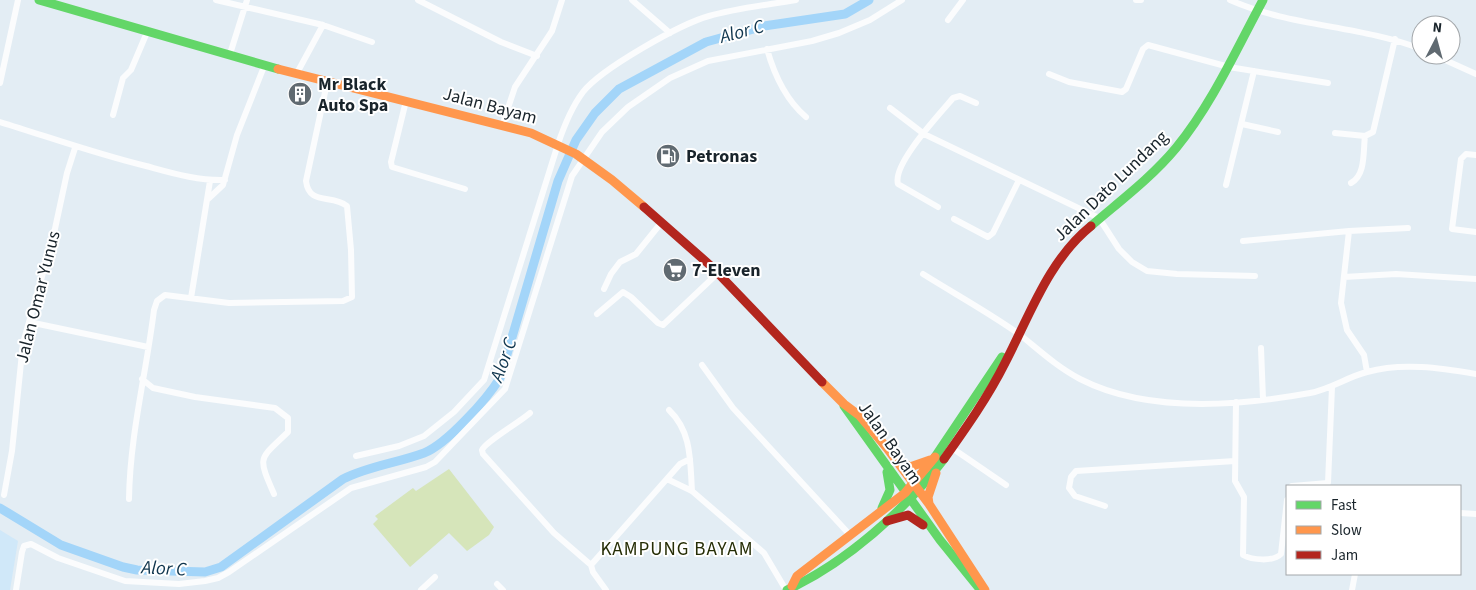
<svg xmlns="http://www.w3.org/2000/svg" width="1476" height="590" font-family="'Source Sans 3',sans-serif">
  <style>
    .built { fill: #d0e8f9 }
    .green { fill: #d6e5ba }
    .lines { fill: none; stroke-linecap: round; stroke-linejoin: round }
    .canal { stroke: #a3d5f9; stroke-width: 9 }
    .street { stroke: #fbfcfd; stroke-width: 6 }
    .fast { stroke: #63d668; stroke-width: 9 }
    .slow { stroke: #ff974d; stroke-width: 9 }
    .jam { stroke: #b3261e; stroke-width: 9 }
    .labels { text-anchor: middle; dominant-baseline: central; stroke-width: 4; stroke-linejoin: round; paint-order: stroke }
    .poi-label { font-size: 18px; font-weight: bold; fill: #19242b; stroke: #fff; text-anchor: start }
    .street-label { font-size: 18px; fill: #19242b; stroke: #fff }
    .water-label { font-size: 19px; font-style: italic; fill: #0f354d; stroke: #fff }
    .neighbourhood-label { font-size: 19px; letter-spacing: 1px; fill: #262e06; stroke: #fff }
  </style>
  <rect width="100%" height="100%" fill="#e3edf4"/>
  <path class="built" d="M0,530L18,541L10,590H0Z"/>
  <path class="green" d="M449,469L494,527L489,535L467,551L449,533L410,567L373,524L378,519L375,516L413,488L416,491Z"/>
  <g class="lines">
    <path class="canal" d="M0,508L61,545L123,567L137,570L205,572L221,567L343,479C369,466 397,463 424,453C447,444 487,399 500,378L558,181L576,140L595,113L619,89L706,42L764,26L845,14L869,0"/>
    <path class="street" d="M216,0L323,25L372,42
      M418,0L501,42L537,56
      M632,0L670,33
      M1136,0H1141
      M1230,0C1291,27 1359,25 1421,49
      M948,20L963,0
      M767,49C774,74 786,100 806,117
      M230,54L247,0
      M1434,55L1476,74
      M297,73L323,25
      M1049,74L1069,82L1122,92L1126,89L1143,49L1148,45L1229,67L1328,83
      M0,83L18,0
      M406,101L391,162L392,167L465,189
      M890,108L924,134L1099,218L1119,249L1132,262L1147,271L1177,274L1255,276
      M113,115L123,78L131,70L148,30
      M0,122C49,137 96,154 146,166C172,173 198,181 225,180
      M1242,124L1278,132
      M502,126L515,87L552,31L562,0
      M1335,133L1365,136L1373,132L1395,39
      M1476,155L1466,154L1461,159L1452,229L1476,232
      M1351,183C1366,175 1363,151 1365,136
      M1226,185L1254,71
      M207,200L223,185L237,135L265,64
      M938,207L898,184C892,164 940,114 953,98L960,96L976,103
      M954,219L988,237L993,233L1019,180
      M1349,231L1408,228
      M1243,241L1349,231L1341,303L1347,330L1364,355L1367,372
      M923,274C955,294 988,312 1019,334C1039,350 1057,367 1080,379C1146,413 1239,406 1310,393C1331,389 1347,377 1367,372C1402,362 1441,368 1476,374
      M1344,277L1396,274L1476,279
      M604,289L611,274L620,262L636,254L661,223
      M191,298L210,181
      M597,314L623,292L631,297L658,323L663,325L718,273
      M29,322L148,347
      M1261,348L1263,399
      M702,365L733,408L850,535
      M142,379L153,388L195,397L275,408L288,418V432C259,460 257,455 274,494
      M1236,402L1235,481L1244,497L1243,555C1252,560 1273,562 1281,554L1287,500
      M669,410C692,432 690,461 692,491
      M530,413C520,422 485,442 482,450L483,454L554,533L591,565
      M952,448L1006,485
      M356,456L399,446L424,436L454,412L484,380L558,144C564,126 571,108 583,92C601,69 680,24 709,16C737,8 767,5 796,0
      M667,479L692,491L764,553L786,590
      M1292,486L1328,483L1332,387
      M4,495L12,451L23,343L53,238L67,173L75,148
      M129,499C130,434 146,375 154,310L157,301L165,295L229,303L343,301L352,297L351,250L347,206C332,194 309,206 306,181L327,83
      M1105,506L1075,496L1069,488L1071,477L1076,471L1235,461
      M1460,513L1476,514
      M591,565L680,464L690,459
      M591,565L593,572L606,590
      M497,584L503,590
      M16,590L22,552L24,546L31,544L58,558L125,581L179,584L205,581L218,578L229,572L351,488L426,467L435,462L505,389L572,176L602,132L628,107L670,78L708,61L812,41L839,33L870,20L902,0
      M421,590L435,577
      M1352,590L1355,574"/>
    <path class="fast" d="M39,0L278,69
      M1091,226C1120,201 1151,178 1176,148C1212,104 1236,50 1263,0
      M844,406L940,540L979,588
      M935,457L1002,357
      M882,508L890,490L887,472
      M787,590C847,562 904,511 944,459"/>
    <path class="slow" d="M278,69L531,133L576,154L612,180L644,207
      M822,382L844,404L860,416L887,448L929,504L985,590
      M899,461L910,467L930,460
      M929,504L928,497L936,473
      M792,586L797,576L905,493L935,457"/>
    <path class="jam" d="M644,207L712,267L822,382
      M944,459C966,428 988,397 1005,363C1030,315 1048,261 1091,226
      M887,521L908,515L923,525"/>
  </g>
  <defs>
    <g id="building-disc" transform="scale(1.25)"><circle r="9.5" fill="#606a71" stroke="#fff"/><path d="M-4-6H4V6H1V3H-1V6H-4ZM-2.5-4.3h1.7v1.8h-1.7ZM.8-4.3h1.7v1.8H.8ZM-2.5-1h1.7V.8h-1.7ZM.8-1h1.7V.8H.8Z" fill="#fff"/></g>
    <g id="fuel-disc" transform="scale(1.25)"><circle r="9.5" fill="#606a71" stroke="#fff"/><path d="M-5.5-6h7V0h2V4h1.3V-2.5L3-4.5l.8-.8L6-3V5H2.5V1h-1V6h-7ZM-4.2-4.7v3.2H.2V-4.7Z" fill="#fff"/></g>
    <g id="supermarket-disc" transform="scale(1.25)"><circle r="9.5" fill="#606a71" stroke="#fff"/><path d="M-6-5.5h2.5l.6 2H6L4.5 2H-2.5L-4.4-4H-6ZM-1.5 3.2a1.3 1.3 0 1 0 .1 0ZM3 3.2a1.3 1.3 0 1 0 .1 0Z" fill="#fff"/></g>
  </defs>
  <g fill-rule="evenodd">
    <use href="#building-disc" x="300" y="94"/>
    <use href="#fuel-disc" x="668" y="156"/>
    <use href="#supermarket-disc" x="675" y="270"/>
  </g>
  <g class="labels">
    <g class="poi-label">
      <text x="318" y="84">Mr Black<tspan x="318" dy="21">Auto Spa</tspan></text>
      <text x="686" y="156">Petronas</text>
      <text x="692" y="270">7-Eleven</text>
    </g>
    <g class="street-label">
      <text transform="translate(490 106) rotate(15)">Jalan Bayam</text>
      <text transform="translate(1111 186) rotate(-44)">Jalan Dato Lundang</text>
      <text transform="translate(38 297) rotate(-76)">Jalan Omar Yunus</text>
      <text transform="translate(890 443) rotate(55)">Jalan Bayam</text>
    </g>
    <g class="water-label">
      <text transform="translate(742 32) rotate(-15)">Alor C</text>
      <text transform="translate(504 360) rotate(-70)">Alor C</text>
      <text transform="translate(164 569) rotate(3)">Alor C</text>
    </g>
    <g class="neighbourhood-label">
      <text x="677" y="549">KAMPUNG BAYAM</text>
    </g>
  </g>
  <rect x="1286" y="485" width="175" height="90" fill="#ffffff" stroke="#a3a7aa"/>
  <rect x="1296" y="501" width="25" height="8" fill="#63d668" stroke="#a3a7aa"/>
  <text x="1331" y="510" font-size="15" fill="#19242b">Fast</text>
  <rect x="1296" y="526" width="25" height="8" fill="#ff974d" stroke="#a3a7aa"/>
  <text x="1331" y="535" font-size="15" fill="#19242b">Slow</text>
  <rect x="1296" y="551" width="25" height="8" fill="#b3261e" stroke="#a3a7aa"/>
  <text x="1331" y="560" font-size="15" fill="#19242b">Jam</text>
  <g transform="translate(1436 40) rotate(6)"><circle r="24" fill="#ffffff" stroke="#a3a7aa"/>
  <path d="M0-4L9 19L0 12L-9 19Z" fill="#606a71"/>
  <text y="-8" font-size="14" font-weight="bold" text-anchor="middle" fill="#19242b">N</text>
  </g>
</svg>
